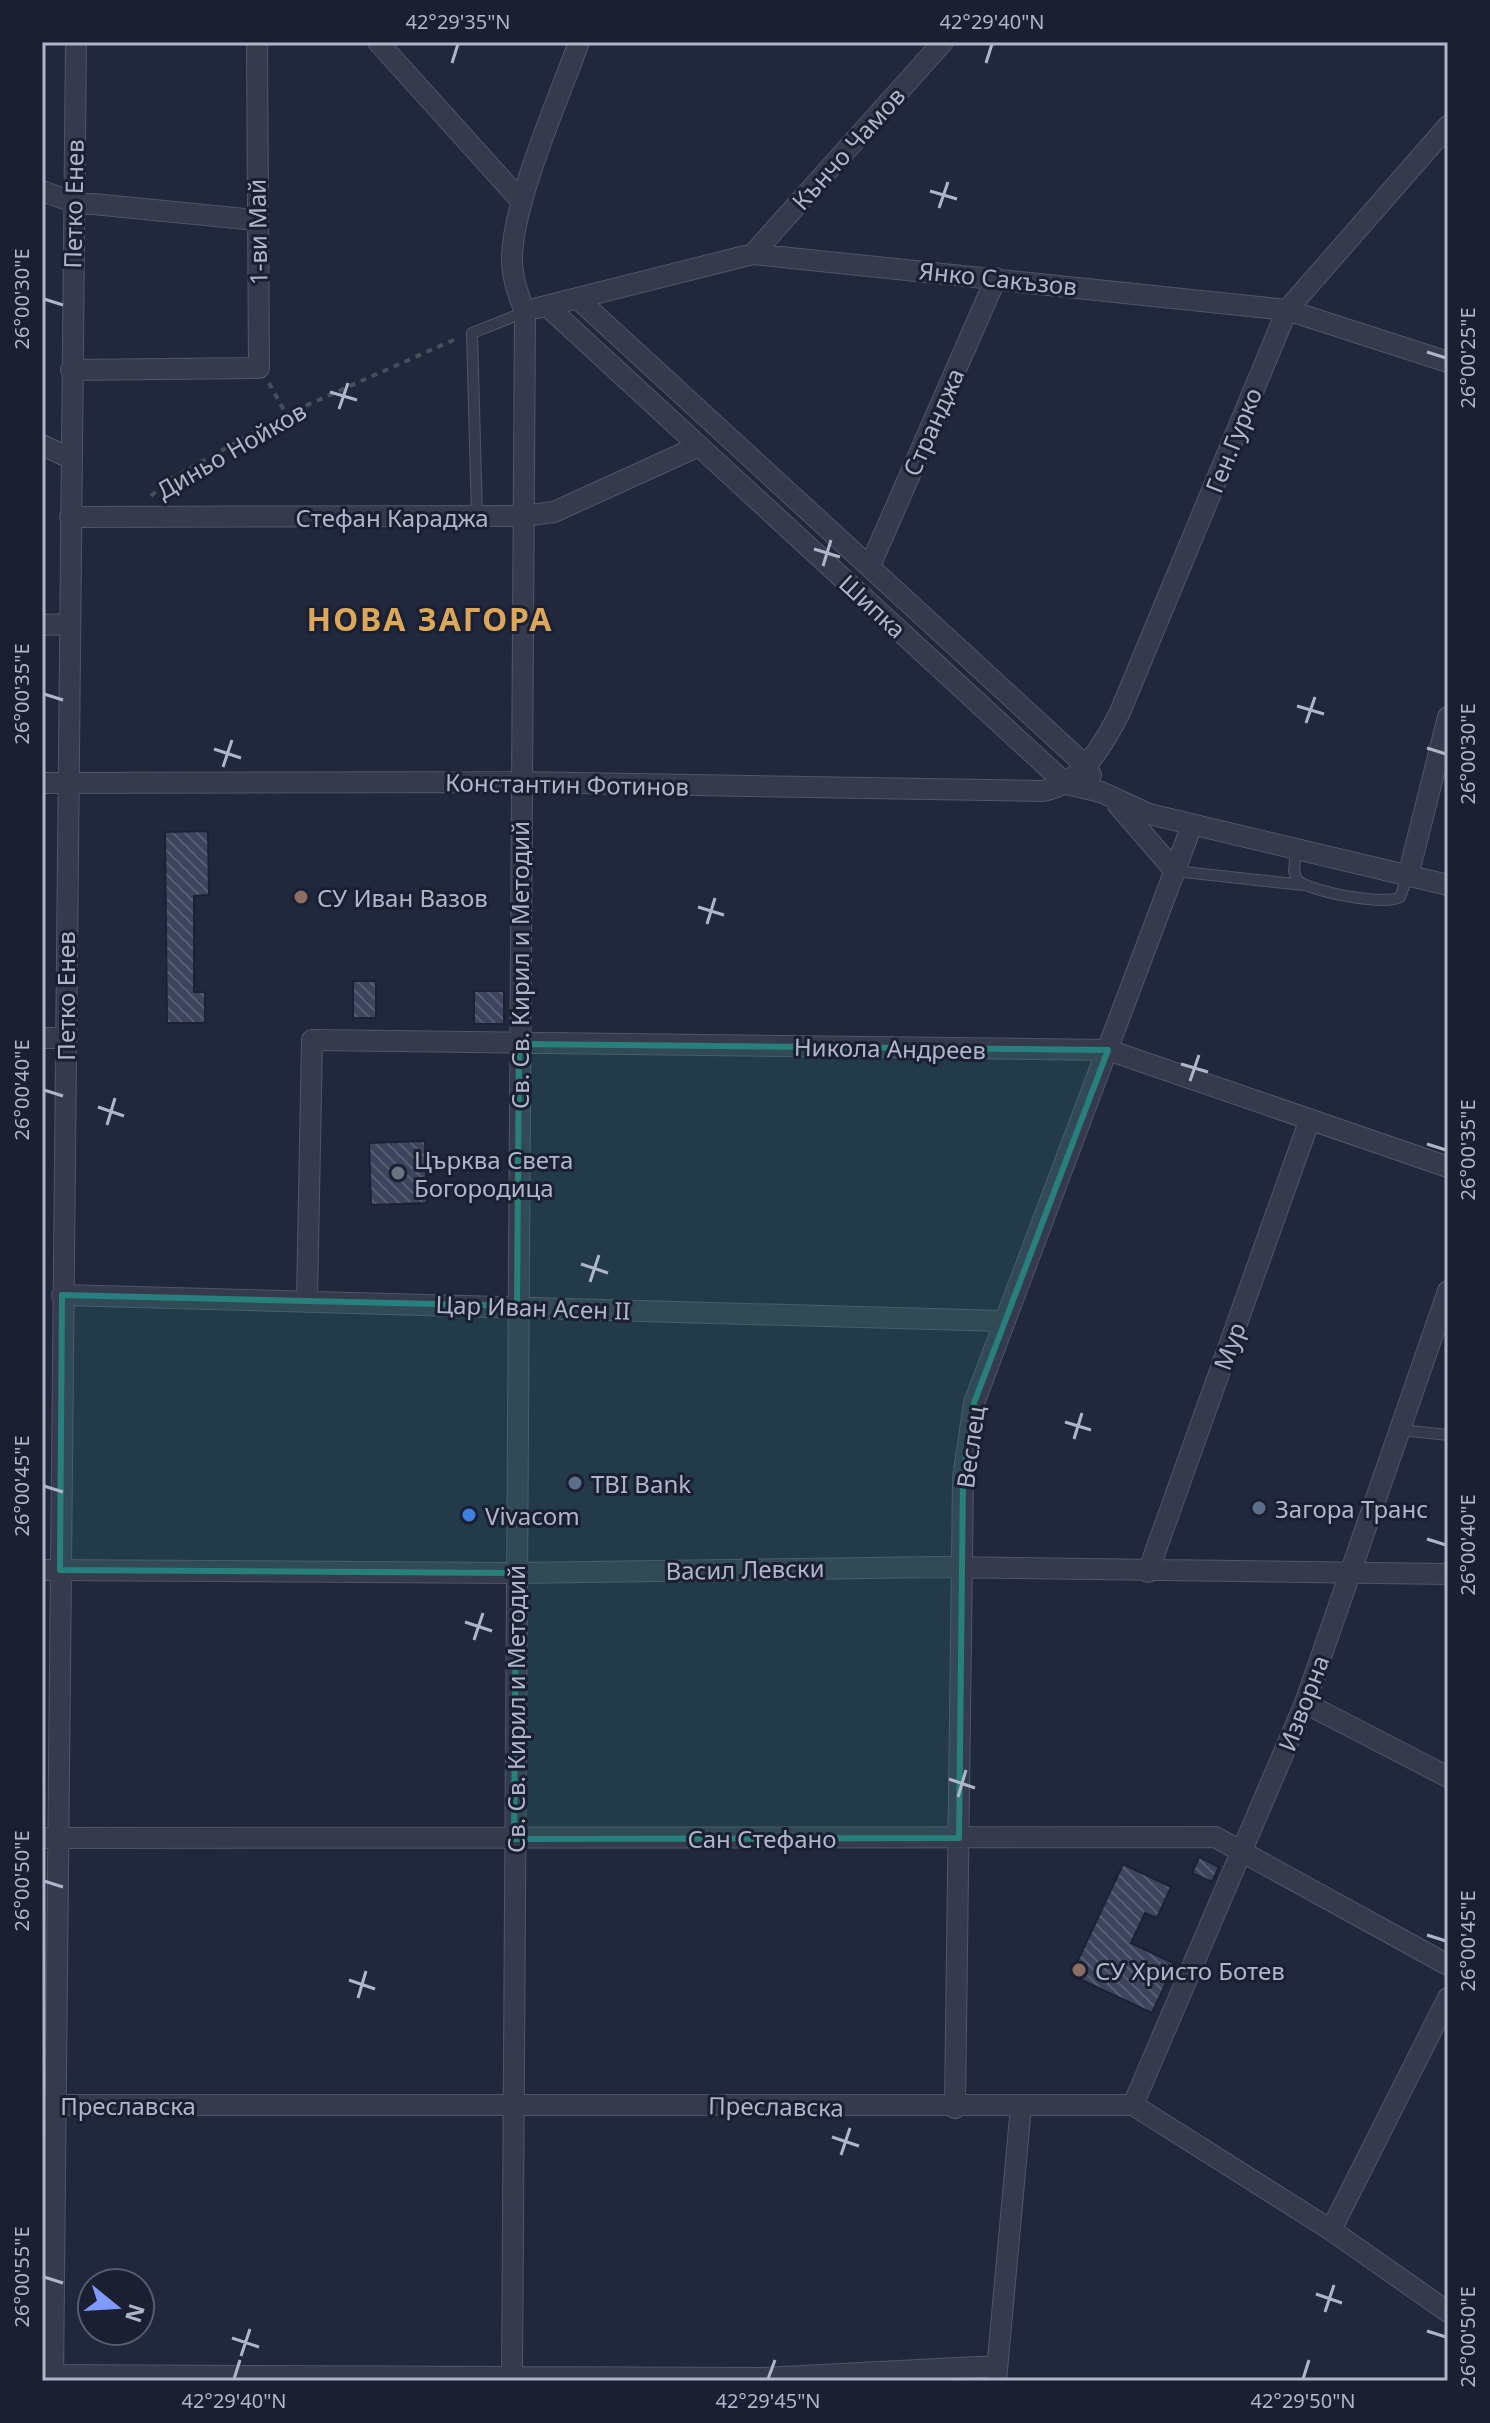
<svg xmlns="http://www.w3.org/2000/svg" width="1490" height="2423" font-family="'Noto Sans',sans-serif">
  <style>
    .building { fill: url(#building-back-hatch); stroke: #1c2234; stroke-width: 2 }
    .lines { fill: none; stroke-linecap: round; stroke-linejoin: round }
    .lane-casing { stroke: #505668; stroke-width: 12 }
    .street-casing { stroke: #505668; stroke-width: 22 }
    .path { stroke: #3e5258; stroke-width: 4; stroke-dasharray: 6 6; stroke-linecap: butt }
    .lane { stroke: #353b4d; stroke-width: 10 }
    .street { stroke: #353b4d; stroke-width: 20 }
    .marked { fill: #27807c; fill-opacity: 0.2; stroke: #27807c; stroke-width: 6; stroke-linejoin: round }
    .ticks { fill: none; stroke: #b0b6c9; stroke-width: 3 }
    .education-dot { fill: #8d6e63; stroke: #1a2032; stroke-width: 3 }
    .worship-dot { fill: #6b7280; stroke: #1a2032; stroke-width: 3 }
    .service-dot { fill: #5c6f8a; stroke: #1a2032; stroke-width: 3 }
    .shop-dot { fill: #3f7fe0; stroke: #1a2032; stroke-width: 3 }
    .labels { text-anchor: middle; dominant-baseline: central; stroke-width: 6; stroke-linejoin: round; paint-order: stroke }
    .street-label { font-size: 24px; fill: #b0b6c9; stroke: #1a2032 }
    .poi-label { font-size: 24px; fill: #b0b6c9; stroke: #1a2032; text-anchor: start }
    .district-label { font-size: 32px; font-weight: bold; letter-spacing: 2px; fill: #dca759; stroke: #1a2032 }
    .neatline { fill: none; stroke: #b0b6c9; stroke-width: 3 }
    .ticks-label { font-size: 20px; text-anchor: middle; fill: #b0b6c9 }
  </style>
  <defs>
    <pattern id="building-back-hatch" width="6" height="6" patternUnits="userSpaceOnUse" patternTransform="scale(2)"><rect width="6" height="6" fill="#3d445d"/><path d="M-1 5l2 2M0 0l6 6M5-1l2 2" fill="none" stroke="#565d73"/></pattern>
  </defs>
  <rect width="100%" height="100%" fill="#21283d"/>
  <path class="building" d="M208,831L209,895L194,896V992H205V1023H167L165,832Z
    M353,981H376V1018H353Z
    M474,991H504V1024H474Z
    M425,1141L427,1203L371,1205L369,1143Z
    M1199,1857L1219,1867L1212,1882L1192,1873Z
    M1123,1864L1171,1887L1157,1918L1145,1913L1131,1943L1175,1964L1152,2013L1071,1975Z"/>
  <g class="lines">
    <g class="lane-casing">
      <path id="lane" d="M477,517L472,333L525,312
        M1296,850L1294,871L1297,880C1311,892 1386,906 1400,897L1408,876
        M1175,871L1303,885
        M1401,1430L1448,1435"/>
    </g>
    <g class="street-casing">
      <path id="street" d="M378,42L522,202
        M42,191L73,202L256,220
        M753,254L943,42
        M577,298L1085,765L1091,775
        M547,306L1066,784L1101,792L1149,814L1448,885
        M538,308L753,254L1287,310L1448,362
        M71,370L259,368L257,42
        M42,445L70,458
        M70,517L523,516L554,512L699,446
        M870,566L996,278
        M42,625L68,624
        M42,783L520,782L1043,791C1081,784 1104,744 1120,712L1287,310L1448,126
        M1118,805L1175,871
        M1408,876L1448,717
        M42,1038H65
        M62,1295L1003,1321
        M307,1299L312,1040L1108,1050L1448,1167
        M42,1570L516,1573L939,1567L1448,1574
        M1148,1572L1310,1119
        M1305,1703L1448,1777
        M42,1838L1215,1837L1448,1965
        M42,2105H1133L1331,2230L1448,2312
        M1133,2105L1305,1703L1448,1291
        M955,2108L963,1478L974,1403L1192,825
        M1331,2230L1448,1998
        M42,2375L762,2378L997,2366
        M53,2381L76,42
        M512,2381L525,312C518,294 512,278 512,259C512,203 559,98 579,42
        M996,2381L1021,2106"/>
    </g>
    <path class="path" d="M269,383L286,414
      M151,496L167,481L287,414L458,338"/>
    <use href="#lane" class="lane"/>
    <use href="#street" class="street"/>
  </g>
  <path class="marked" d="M519,1044L1108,1050L974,1403L963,1478L959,1838L514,1839L516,1573L60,1570L62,1295L517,1306Z"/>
  <path class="ticks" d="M452,63L458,44M986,63L992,44M930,191L957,199M939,208L948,182M44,299L63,305M1427,352L1446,358M330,392L357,400M339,409L348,383M814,549L840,557M823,566L831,540M44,694L63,700M1297,706L1324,714M1306,723L1315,697M1427,748L1446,754M214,749L241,758M223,767L232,740M698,907L724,915M707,924L715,898M1181,1064L1208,1072M1190,1081L1199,1055M44,1090L63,1096M98,1107L124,1116M107,1125L115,1098M1427,1144L1446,1150M581,1264L608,1273M590,1282L599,1255M1065,1422L1091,1430M1074,1439L1082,1413M44,1486L63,1492M1427,1539L1446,1545M465,1622L492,1631M474,1640L483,1613M949,1779L975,1788M958,1797L966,1770M44,1881L63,1887M1427,1935L1446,1941M349,1980L375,1989M358,1998L366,1971M832,2137L859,2146M841,2155L850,2128M44,2277L63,2283M1316,2294L1342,2303M1325,2312L1334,2285M1427,2331L1446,2337M232,2338L259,2347M241,2356L250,2329M234,2379L240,2360M768,2379L775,2360M1303,2379L1309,2360"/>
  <g class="education-dot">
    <circle cx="301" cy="897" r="8"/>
    <circle cx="1079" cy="1970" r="8"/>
  </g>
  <circle class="worship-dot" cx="398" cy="1173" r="8"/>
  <g class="service-dot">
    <circle cx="575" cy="1483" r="8"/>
    <circle cx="1259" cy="1508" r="8"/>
  </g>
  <circle class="shop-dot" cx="469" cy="1515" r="8"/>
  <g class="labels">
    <g class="street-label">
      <text transform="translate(848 148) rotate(-48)">Кънчо Чамов</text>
      <text transform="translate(73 204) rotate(-89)">Петко Енев</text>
      <text transform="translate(257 232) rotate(-91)">1-ви Май</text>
      <text transform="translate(998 278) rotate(6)">Янко Сакъзов</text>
      <text transform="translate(933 422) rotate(-66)">Странджа</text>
      <text transform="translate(1233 440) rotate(-68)">Ген.Гурко</text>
      <text transform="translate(231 450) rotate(-30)">Диньо Нойков</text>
      <text x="392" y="517">Стефан Караджа</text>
      <text transform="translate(873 606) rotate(43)">Шипка</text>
      <text transform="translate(567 784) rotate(1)">Константин Фотинов</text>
      <text transform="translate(519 965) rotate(-90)">Св. Св. Кирил и Методий</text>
      <text transform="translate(65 996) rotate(-90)">Петко Енев</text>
      <text transform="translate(890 1048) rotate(1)">Никола Андреев</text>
      <text transform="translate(533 1307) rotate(2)">Цар Иван Асен II</text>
      <text transform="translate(1229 1346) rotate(-70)">Мур</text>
      <text transform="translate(970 1447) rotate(-82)">Веслец</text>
      <text transform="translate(745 1569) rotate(-1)">Васил Левски</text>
      <text transform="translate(1303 1703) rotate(-69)">Изворна</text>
      <text transform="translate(515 1709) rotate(-90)">Св. Св. Кирил и Методий</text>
      <text x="762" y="1838">Сан Стефано</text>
      <text x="128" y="2105">Преславска</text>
      <text transform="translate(776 2106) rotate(1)">Преславска</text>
    </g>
    <g class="poi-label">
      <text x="317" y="897">СУ Иван Вазов</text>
      <text x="414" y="1159">Църква Света<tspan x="414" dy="28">Богородица</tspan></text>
      <text x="591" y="1483">TBI Bank</text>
      <text x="1275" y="1508">Загора Транс</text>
      <text x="485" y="1515">Vivacom</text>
      <text x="1095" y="1970">СУ Христо Ботев</text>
    </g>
    <g class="district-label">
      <text x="430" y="618">НОВА ЗАГОРА</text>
    </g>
  </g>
  <rect width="1490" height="2423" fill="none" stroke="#1a2032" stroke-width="88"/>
  <g transform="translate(116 2307) rotate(108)"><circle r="38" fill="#1a2032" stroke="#565c6e" stroke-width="2"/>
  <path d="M0-6L14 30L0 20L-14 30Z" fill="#7f9bff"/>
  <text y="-12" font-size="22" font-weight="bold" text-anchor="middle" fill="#b0b6c9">N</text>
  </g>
  <rect x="44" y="44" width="1402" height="2335" class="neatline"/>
  <g class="ticks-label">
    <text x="458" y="29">42°29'35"N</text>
    <text x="992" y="29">42°29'40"N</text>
    <text transform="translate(22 299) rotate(-90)" y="7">26°00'30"E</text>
    <text transform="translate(1468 358) rotate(-90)" y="7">26°00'25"E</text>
    <text transform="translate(22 694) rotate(-90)" y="7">26°00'35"E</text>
    <text transform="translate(1468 754) rotate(-90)" y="7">26°00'30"E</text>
    <text transform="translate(22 1090) rotate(-90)" y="7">26°00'40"E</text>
    <text transform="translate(1468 1150) rotate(-90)" y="7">26°00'35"E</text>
    <text transform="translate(22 1486) rotate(-90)" y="7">26°00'45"E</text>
    <text transform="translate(1468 1545) rotate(-90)" y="7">26°00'40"E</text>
    <text transform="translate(22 1881) rotate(-90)" y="7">26°00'50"E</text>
    <text transform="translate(1468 1941) rotate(-90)" y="7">26°00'45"E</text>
    <text transform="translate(22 2277) rotate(-90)" y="7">26°00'55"E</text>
    <text transform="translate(1468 2337) rotate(-90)" y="7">26°00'50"E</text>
    <text x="234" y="2408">42°29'40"N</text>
    <text x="768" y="2408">42°29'45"N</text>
    <text x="1303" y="2408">42°29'50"N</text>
  </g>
</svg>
